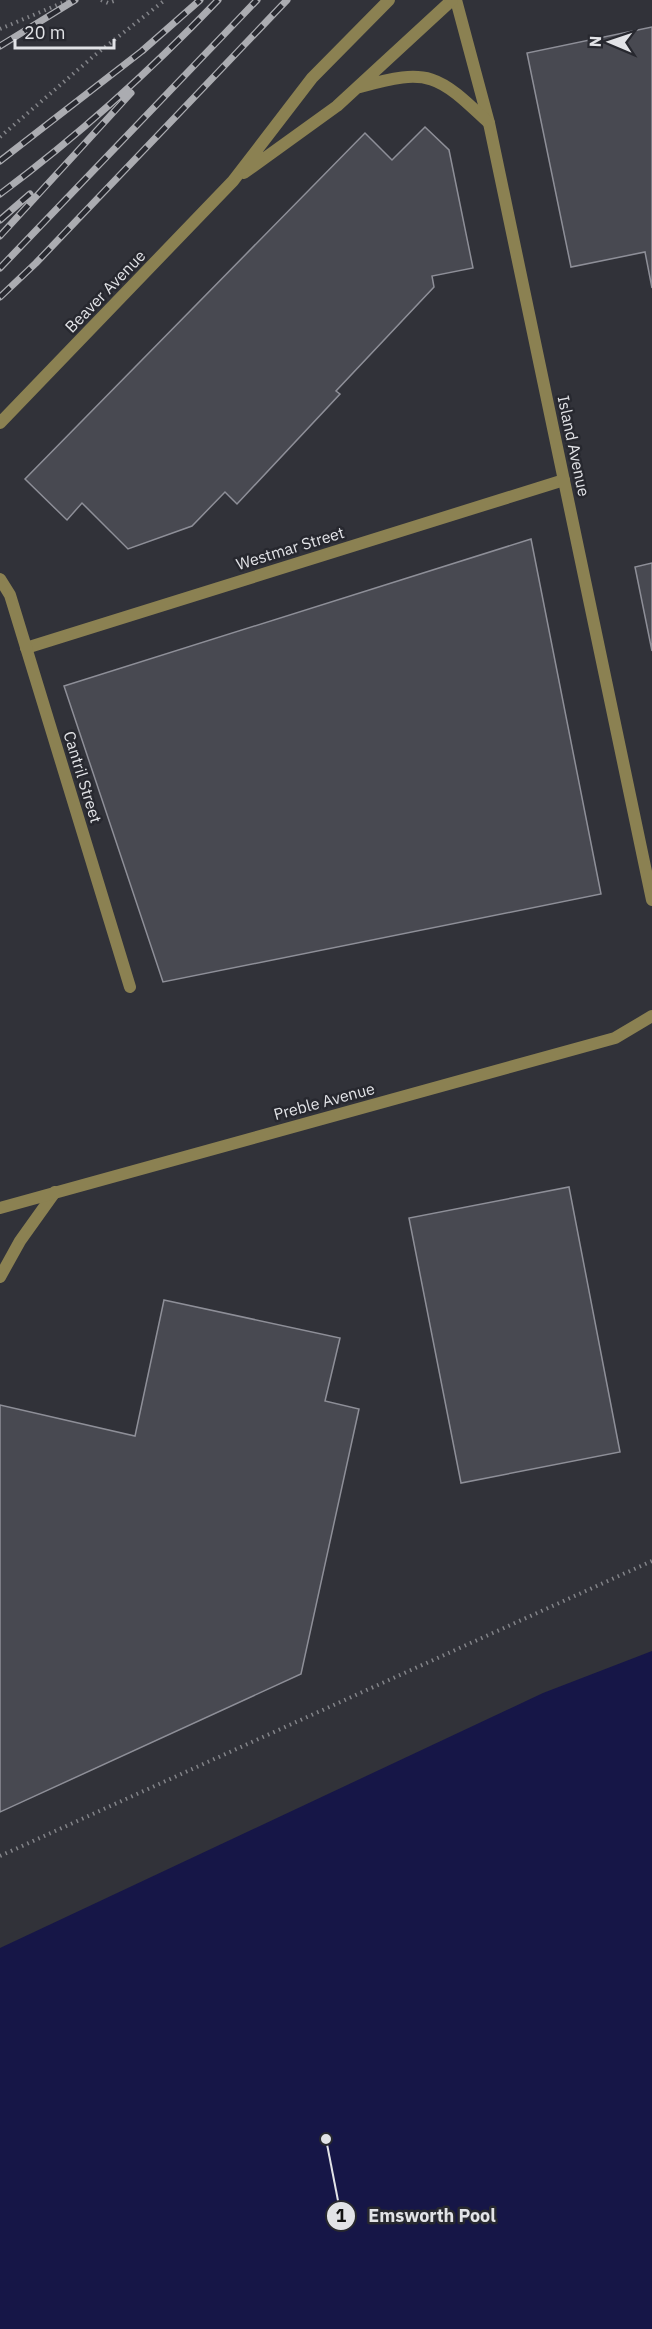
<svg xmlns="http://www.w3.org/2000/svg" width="652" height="2329" font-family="'IBM Plex Sans',sans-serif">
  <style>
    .water { fill: #161647 }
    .building { fill: #484951; stroke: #8e8f98; stroke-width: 1.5 }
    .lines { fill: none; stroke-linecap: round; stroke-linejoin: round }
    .path { stroke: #838489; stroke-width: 4; stroke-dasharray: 1.5 4.5; stroke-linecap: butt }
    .service { stroke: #8b8152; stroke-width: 12 }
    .minor { stroke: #8b8152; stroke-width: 12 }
    .tertiary { stroke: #8b8152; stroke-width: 12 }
    .rail-casing { stroke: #abacb1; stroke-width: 7 }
    .rail { stroke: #27282f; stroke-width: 4.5; stroke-dasharray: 14; stroke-linecap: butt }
    .labels { text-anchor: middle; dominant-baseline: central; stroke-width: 5; stroke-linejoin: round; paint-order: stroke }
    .street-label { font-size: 16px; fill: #e2e3e7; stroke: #27282f }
    .leader { fill: none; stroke: #e2e3e7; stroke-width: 2 }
    .callout-dot { fill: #e2e3e7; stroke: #27282f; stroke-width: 2 }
    .mark-label { font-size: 18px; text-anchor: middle; font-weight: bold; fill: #111 }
    .callout-label { font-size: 18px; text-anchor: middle; font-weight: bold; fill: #e2e3e7; stroke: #27282f; stroke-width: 5; stroke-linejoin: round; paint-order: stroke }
  </style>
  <rect width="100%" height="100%" fill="#313239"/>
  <path class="water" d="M652,1651V2329H0V1948L543,1693Z"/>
  <path class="building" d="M652,27V288L645,252L571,267L527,53Z
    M425,127L449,150L473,268L432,276L434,287L336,391L340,394L237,504L225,492L192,526L128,549L82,503L67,520L25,479L365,133L392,160Z
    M531,539L601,894L163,982L64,686Z
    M652,563V651L635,567Z
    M569,1187L620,1452L461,1483L409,1218Z
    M164,1300L340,1338L325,1401L359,1409L301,1674L0,1812V1405L135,1436Z"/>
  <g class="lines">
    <path class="path" d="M101,0L108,3L117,0
      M0,29L69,0
      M0,137L95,55L165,0
      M0,1856L652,1561"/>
    <path class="service" d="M26,648L564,480
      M0,1277L20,1241L55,1192"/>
    <path class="minor" d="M456,0L489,123L652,900
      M0,579L10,595L130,987
      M0,1208L615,1038L652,1016"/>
    <path class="tertiary" d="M360,87C430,67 438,75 489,123
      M244,173L337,106L452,0
      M0,423L233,181L312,78L389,0"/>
    <g class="rail-casing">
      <path id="rail" d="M0,46L75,0
        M0,161L142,51L200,0
        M0,194C78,136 151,70 218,0
        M0,220L30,194
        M0,236L131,93
        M0,268L257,0
        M0,297L36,263L287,0"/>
    </g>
    <use href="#rail" class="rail"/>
  </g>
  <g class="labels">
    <g class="street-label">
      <text transform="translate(105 291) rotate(-46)">Beaver Avenue</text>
      <text transform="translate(574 446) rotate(78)">Island Avenue</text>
      <text transform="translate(290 548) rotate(-17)">Westmar Street</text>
      <text transform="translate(83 777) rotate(73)">Cantril Street</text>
      <text transform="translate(324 1101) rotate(-15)">Preble Avenue</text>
    </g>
  </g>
  <path class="leader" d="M326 2139L341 2216"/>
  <g class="callout-dot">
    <circle cx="326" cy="2139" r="6"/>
    <circle cx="341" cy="2216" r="15"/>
  </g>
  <g class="mark-label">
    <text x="341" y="2222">1</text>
  </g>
  <g class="callout-label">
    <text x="432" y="2222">Emsworth Pool</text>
  </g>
  <g transform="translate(610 42) rotate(272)" stroke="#27282f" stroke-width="4.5" paint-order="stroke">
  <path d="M0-4.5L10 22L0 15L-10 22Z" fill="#e2e3e7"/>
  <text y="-9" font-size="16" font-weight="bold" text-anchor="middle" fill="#e2e3e7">N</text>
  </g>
  <path d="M15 39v9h99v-9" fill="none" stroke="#e2e3e7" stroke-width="3"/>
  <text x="24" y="39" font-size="18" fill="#e2e3e7" stroke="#27282f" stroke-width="4.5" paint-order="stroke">20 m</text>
</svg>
